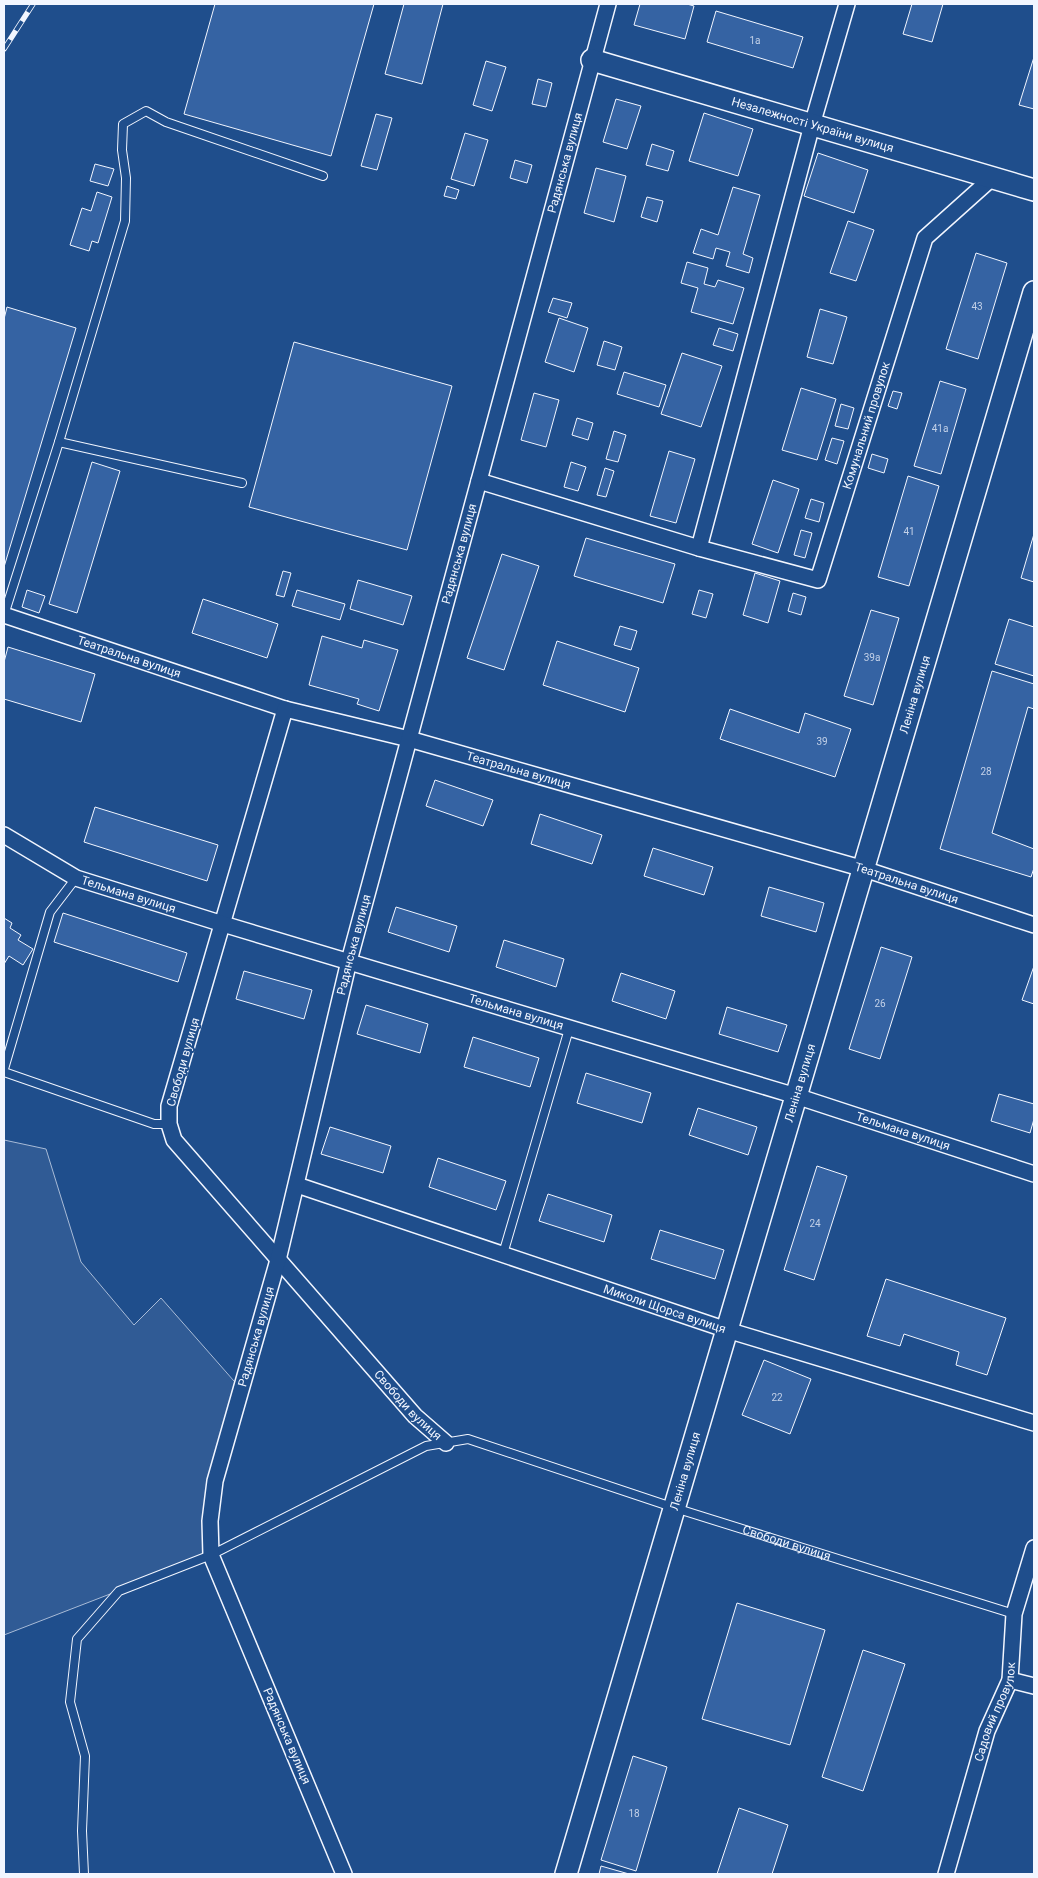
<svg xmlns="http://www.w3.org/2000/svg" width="1038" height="1878" font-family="Roboto,sans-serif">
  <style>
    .built { fill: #305b95; stroke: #a8bbd7 }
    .building { fill: #3563a3; stroke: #f2f6ff }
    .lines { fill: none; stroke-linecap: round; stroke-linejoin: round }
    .lane-casing { stroke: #f2f6ff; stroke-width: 10 }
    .street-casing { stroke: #f2f6ff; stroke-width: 18 }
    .secondary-casing { stroke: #f2f6ff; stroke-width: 24 }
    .lane { stroke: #1f4e8c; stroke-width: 8 }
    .street { stroke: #1f4e8c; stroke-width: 15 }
    .secondary { stroke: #1f4e8c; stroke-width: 21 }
    .rail-casing { stroke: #f2f6ff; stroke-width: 5.5 }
    .rail { stroke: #1f4e8c; stroke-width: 4; stroke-dasharray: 11; stroke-linecap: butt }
    .labels { text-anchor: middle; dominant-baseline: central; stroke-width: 4; stroke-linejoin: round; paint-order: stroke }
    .number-label { font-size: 10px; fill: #c3d1e8 }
    .street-label { font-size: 12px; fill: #f2f6ff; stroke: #1f4e8c }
  </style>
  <rect width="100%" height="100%" fill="#1f4e8c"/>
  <path class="built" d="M4,1140L46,1149L81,1262L134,1325L161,1298L241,1389L215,1481L211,1555L4,1635Z"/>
  <path class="building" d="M215,4H374L331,156L184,114Z
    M404,4H443L422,84L385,74Z
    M640,4H687L694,6L685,39L634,25Z
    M912,4H943L932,42L903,34Z
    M716,11L803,37L793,68L707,42Z
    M1034,57V109L1019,105Z
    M486,61L506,67L492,111L473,105Z
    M538,79L552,83L546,107L532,104Z
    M616,99L641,106L627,149L603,142Z
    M704,113L753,129L738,176L689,161Z
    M376,114L392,118L377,170L361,166Z
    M465,133L488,140L474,186L451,179Z
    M652,144L674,151L668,171L646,165Z
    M818,153L868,170L854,213L804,196Z
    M515,160L532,165L527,183L510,178Z
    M95,164L114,169L108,186L90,181Z
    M596,168L626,176L614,222L584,213Z
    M447,186L459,190L456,199L444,196Z
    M733,187L760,195L743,254L753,258L749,273L726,266L730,252L716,248L713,259L693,253L701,229L718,235Z
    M97,192L112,197L98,243L92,241L89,251L70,245L82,208L91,211Z
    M647,197L663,201L657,222L641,217Z
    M848,221L874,230L856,281L830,273Z
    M976,253L1007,263L978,359L946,349Z
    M687,262L708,268L704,284L715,287L718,280L744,288L733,324L691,312L698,288L681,283Z
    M553,298L572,303L567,318L548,312Z
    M7,307L76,328L4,567V319Z
    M820,309L847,317L833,364L807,357Z
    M559,318L588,328L574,372L545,362Z
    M719,328L738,334L733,351L713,345Z
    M604,341L622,347L615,370L597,365Z
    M294,342L452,386L407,550L249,507Z
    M682,353L722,366L701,427L661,414Z
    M624,372L666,385L659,407L617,394Z
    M940,381L966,389L941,474L914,466Z
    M801,388L836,399L817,460L782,450Z
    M893,391L902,393L897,409L888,406Z
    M534,393L559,400L546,447L521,440Z
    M841,404L854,408L848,429L835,426Z
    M577,418L593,423L588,440L572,435Z
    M614,431L626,435L618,462L606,459Z
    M832,438L844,441L837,464L825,460Z
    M669,451L695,459L676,523L650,516Z
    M872,454L888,459L884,473L868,468Z
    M92,462L120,471L77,613L49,604Z
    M571,462L586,467L578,491L564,487Z
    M605,468L614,471L606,497L597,495Z
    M908,476L939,486L909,586L878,577Z
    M773,480L799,489L778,553L752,544Z
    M811,499L824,503L819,522L805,518Z
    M801,530L812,533L805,558L794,555Z
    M1034,534V582L1021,578Z
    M586,538L675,564L663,603L574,576Z
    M502,554L539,566L504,670L467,658Z
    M283,571L291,573L284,597L276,595Z
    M755,573L780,581L768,623L743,615Z
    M358,580L412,596L403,625L350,609Z
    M27,590L45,596L39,613L22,607Z
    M297,590L345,604L340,620L292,606Z
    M699,590L713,594L706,618L692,614Z
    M793,593L806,597L801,615L788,611Z
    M203,599L278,624L267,658L192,633Z
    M871,610L899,618L873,705L844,696Z
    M1009,619L1034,627V676L995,664Z
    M620,626L637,631L631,650L614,645Z
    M322,636L362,648L364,640L398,650L379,711L357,704L359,699L309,685Z
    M557,641L639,668L625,712L543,685Z
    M8,647L95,674L81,722L4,699V662Z
    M992,671L1034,684V709L1028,707L992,833L1034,849V868L1031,877L940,849Z
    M730,709L799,733L805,713L851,729L835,777L720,739Z
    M435,780L493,800L483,826L426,806Z
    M95,807L218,845L207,881L84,842Z
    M540,814L602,835L592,864L531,844Z
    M653,848L713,867L704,895L644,876Z
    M769,887L824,903L816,932L761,916Z
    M396,907L457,926L449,952L388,932Z
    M63,913L187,953L178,982L54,942Z
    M4,918L12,923L10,928L21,935L18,940L33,949L23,965L9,956L4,964Z
    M504,940L564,959L556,987L496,967Z
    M881,947L912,957L880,1059L849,1049Z
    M1034,966V1004L1022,1000Z
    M244,971L312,990L304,1019L236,999Z
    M621,973L675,991L666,1019L612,1001Z
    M366,1005L428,1024L420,1053L357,1034Z
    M727,1007L787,1025L778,1052L719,1034Z
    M473,1037L539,1058L530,1087L464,1067Z
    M586,1073L651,1093L642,1123L577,1103Z
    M999,1094L1034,1104V1119L1030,1133L991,1121Z
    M698,1108L757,1127L748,1155L689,1135Z
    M330,1127L391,1146L383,1173L321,1154Z
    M438,1158L506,1181L496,1210L429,1187Z
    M817,1166L847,1176L814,1280L784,1270Z
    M548,1194L612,1215L604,1242L539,1221Z
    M660,1230L724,1250L715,1279L651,1259Z
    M886,1279L1006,1318L987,1375L956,1365L959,1352L904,1334L900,1346L867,1336Z
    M764,1360L811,1379L790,1434L742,1415Z
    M737,1603L825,1630L790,1745L702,1719Z
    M863,1650L905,1664L863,1791L822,1777Z
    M633,1756L667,1767L636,1871L601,1860Z
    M739,1808L788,1825L772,1874H717Z
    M601,1866L629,1874H599Z"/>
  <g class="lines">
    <g class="lane-casing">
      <g id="lane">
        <path d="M242,483L59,442L125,221L126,178L122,150L123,124L146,111L166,122L323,176"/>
        <path d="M4,615L59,442"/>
        <path d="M4,1069L50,912L76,878"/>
        <path d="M4,1072L154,1124H169"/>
        <path d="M503,1254L569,1029"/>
        <path id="s1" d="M84,1874L82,1831L85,1756L70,1702L77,1639L119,1591L211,1555L426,1446L468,1439L675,1508L1014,1614"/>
      </g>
    </g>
    <g class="street-casing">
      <g id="street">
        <path id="s2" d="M847,4L812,125L699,548L818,580L925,238L992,178"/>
        <path d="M479,481L699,548"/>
        <path id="s3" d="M4,615L285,709L409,739L864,869L1034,925"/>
        <path id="s4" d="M285,709L169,1106V1124L174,1140L415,1416L446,1443"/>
        <path id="s5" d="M4,835L76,878L223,924L796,1096L1034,1174"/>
        <path id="s6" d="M297,1185L727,1330L1034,1423"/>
        <path d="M1010,1680L1034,1686"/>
        <path id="s7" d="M344,1874L211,1555L210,1521L215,1481L278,1260L349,961L608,4"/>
        <path id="s8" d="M946,1874L987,1731L1010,1680L1014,1614L1034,1548"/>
      </g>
    </g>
    <g class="secondary-casing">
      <g id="secondary">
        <path id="s9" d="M592,60L1034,190"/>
        <path id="s10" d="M566,1874L1034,292"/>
      </g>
    </g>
    <use href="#lane" class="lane"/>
    <use href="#street" class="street"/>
    <use href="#secondary" class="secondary"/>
    <g class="rail-casing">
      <path id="rail" d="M4,49L33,4"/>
    </g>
    <use href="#rail" class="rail"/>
  </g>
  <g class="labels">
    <g class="number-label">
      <text x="755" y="40">1а</text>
      <text x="977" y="306">43</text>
      <text x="940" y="428">41а</text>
      <text x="909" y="531">41</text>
      <text x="872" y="657">39а</text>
      <text x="822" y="741">39</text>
      <text x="986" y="771">28</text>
      <text x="880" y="1003">26</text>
      <text x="815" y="1223">24</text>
      <text x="777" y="1397">22</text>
      <text x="634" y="1813">18</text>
    </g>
    <g class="street-label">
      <text stroke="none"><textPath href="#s9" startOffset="230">Незалежності України вулиця</textPath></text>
      <text stroke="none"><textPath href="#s7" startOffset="1784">Радянська вулиця</textPath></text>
      <text stroke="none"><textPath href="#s2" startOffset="849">Комунальний провулок</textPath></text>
      <text stroke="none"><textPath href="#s7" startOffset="1379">Радянська вулиця</textPath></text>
      <text stroke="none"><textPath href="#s3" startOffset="132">Театральна вулиця</textPath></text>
      <text stroke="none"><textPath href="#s10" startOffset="1230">Леніна вулиця</textPath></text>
      <text stroke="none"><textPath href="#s3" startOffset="538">Театральна вулиця</textPath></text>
      <text stroke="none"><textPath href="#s3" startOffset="942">Театральна вулиця</textPath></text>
      <text stroke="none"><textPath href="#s5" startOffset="139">Тельмана вулиця</textPath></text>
      <text stroke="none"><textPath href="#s7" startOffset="974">Радянська вулиця</textPath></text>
      <text stroke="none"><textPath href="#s5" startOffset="544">Тельмана вулиця</textPath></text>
      <text transform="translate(183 1062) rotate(-74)">Свободи вулиця</text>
      <text stroke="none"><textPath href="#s10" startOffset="825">Леніна вулиця</textPath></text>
      <text stroke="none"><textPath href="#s5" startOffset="949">Тельмана вулиця</textPath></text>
      <text stroke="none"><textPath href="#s6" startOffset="388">Миколи Щорса вулиця</textPath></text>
      <text stroke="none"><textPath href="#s7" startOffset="570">Радянська вулиця</textPath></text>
      <text stroke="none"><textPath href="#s4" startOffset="802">Свободи вулиця</textPath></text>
      <text stroke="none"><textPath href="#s10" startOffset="420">Леніна вулиця</textPath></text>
      <text stroke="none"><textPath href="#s1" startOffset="1019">Свободи вулиця</textPath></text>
      <text stroke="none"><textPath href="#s8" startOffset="170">Садовий провулок</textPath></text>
      <text transform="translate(287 1736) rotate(67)">Радянська вулиця</text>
    </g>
  </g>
  <rect width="1038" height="1878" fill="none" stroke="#f2f6ff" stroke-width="10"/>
</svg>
